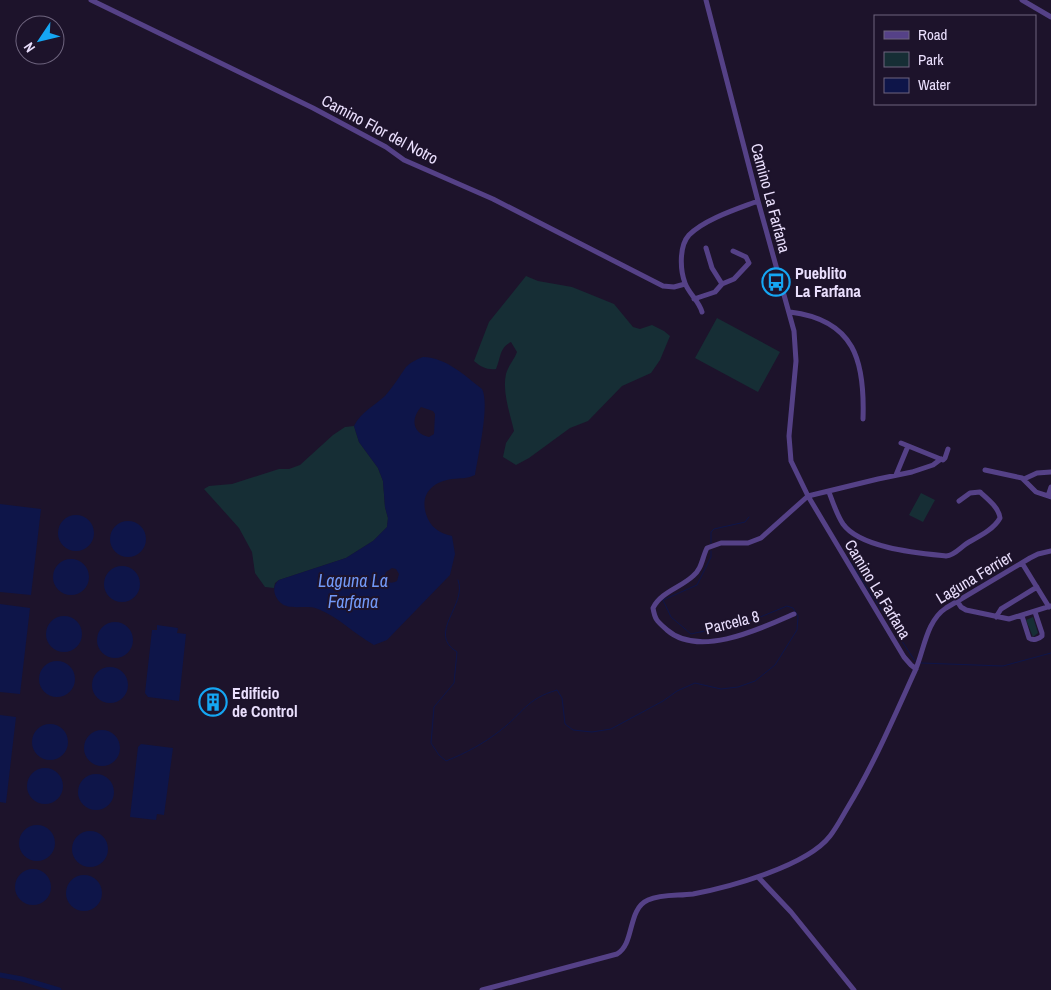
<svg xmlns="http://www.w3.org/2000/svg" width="1051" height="990" font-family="'Archivo Narrow',sans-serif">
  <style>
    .green { fill: #162e35 }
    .water { fill: #0e1549; fill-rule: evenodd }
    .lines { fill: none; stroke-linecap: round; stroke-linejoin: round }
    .stream { stroke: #0e1549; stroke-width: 1 }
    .canal { stroke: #0e1549; stroke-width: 5 }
    .minor { stroke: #554187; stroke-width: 5 }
    .labels { text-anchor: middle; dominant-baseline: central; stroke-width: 4; stroke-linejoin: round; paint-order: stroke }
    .street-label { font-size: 16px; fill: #eadffd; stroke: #1d132b }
    .poi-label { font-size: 16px; font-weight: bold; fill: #eadffd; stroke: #1d132b; text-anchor: start }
    .water-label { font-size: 18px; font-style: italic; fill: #7299f8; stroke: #1d132b }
  </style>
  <rect width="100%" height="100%" fill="#1d132b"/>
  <path class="green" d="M526,276L538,281L572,287L582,291L614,304L633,327L640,329L652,325L664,331L670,336L660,360L651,373L622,386L588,421L570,428L529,458L516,465L503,457L506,443L514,431C510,413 502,392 506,374C508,366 514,360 517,352L511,342C499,348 501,358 496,369C487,370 481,367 474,361L489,322Z
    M717,318L780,352L758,392L695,358Z
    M354,426L359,442L378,468L383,481L385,507L388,518L387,527L373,541L346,558L279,580L275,583L274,588L265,587L255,573L252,552L239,528L204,489L209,486L232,484L279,469H289L300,465L333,435L345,427Z
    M921,493L935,500L923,522L909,515Z
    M1033,617L1038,633L1033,637L1026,620Z"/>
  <path class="water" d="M423,357C447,358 464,375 482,389C490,404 478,456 475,475C466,479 461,478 452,479C432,482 420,494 426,514C430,527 439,533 452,536L455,554L450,575L387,640L374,645C354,634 339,617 318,609C307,604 290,611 281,603C274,597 271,586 279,580L346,558L373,541L387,527L388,518L385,507L383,481L378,468L359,442L354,426C361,412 374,406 385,396C393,387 399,377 406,367C411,362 417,359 423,357ZM421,407L433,411L435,414L434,434L429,437C413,434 410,419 421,407ZM392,568L396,569L399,574L397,581C391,584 387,583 384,577L386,572Z
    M0,504L41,509L31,595L0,592Z
    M58 533a18 18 0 1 1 36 0a18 18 0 1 1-36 0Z
    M110 539a18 18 0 1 1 36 0a18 18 0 1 1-36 0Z
    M53 577a18 18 0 1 1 36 0a18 18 0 1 1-36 0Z
    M104 584a18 18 0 1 1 36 0a18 18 0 1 1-36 0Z
    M0,604L30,608L20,694L0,692Z
    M46 634a18 18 0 1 1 36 0a18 18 0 1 1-36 0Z
    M97 640a18 18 0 1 1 36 0a18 18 0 1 1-36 0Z
    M157,625L178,628L177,633L186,634L179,701L148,697L145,693L152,630H157Z
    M39 679a18 18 0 1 1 36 0a18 18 0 1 1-36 0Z
    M92 685a18 18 0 1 1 36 0a18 18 0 1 1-36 0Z
    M0,715L16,717L6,803L0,802Z
    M32 742a18 18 0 1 1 36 0a18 18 0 1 1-36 0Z
    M84 748a18 18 0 1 1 36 0a18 18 0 1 1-36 0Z
    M141,744L173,748L164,815L157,814L156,820L130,817L138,747Z
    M27 786a18 18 0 1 1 36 0a18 18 0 1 1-36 0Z
    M78 792a18 18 0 1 1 36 0a18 18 0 1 1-36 0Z
    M19 843a18 18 0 1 1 36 0a18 18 0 1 1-36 0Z
    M72 849a18 18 0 1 1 36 0a18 18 0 1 1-36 0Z
    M15 887a18 18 0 1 1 36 0a18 18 0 1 1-36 0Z
    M66 893a18 18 0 1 1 36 0a18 18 0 1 1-36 0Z"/>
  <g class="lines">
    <path class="stream" d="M711,543V532L714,529L745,522L749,517
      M847,557L915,661
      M458,580C468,605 426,633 457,652L454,683L434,707L431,743L439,755L446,761C466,753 483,744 501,730C523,713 526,699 557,690L562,698L565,724L573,730L592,732L611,729L663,701L677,691L695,683L721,689L738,687L755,681L775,665L797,630L798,616L793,608L787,606L753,620L691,634L671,617L663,600L697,585L711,557V551
      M921,663L1003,666L1051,653"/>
    <path class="canal" d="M0,975L22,979L59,990"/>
    <path class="minor" d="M91,0L313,108L386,147L404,160L493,199L663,286L674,287L685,284
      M706,0L758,201L794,331L796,361L789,436L791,461L808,496L904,657L911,665L916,669
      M1022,0L1051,17
      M706,248L712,268L722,284
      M694,299L715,292L722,284L734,279L749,263L746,257L733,251
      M702,312C699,301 689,294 685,283C680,270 679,246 689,235C705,219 737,209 758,201
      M790,312C855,320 865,361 863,419
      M901,443L943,460L945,458L948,449
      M985,470L1022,478L1036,492L1051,497
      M896,475L908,446
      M1024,479L1037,473L1051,472
      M829,492C833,503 837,515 843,524C860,548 918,553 946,556C956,555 960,547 969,542C980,536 994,529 1000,518C999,508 988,499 980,492L970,493L959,501
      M1048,496L1051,487
      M1022,563L1049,607
      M957,601L961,607L966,610L1009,619L1051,606
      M794,614C760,629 699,658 667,630C657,621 655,620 653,608C661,592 680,588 693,576C702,569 702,558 707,548L721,543H748L761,538L808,496L878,479L912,472L933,465L941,459
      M1022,616L1029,638C1033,641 1039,639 1042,636V633L1035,612
      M996,617L1001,609L1037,587
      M758,877L791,912L854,990
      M482,990L617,954C635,944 627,909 648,900C662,894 678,896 693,894C730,887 807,866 830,836C837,827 842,817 848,807C874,764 894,717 915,671C924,651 926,621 946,608L1030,558L1038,554L1051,551"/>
  </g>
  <defs>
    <g id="bus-ring" transform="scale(1.4375)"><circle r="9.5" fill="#1d132b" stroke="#15a6f3" stroke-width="1.5"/><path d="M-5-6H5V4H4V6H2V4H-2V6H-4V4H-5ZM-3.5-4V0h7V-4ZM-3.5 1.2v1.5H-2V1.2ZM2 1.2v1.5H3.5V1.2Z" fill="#15a6f3"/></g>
    <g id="building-ring" transform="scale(1.4375)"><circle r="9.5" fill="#1d132b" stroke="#15a6f3" stroke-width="1.5"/><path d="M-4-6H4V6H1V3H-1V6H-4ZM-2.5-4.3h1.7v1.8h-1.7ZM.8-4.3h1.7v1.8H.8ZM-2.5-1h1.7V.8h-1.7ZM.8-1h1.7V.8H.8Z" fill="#15a6f3"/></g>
  </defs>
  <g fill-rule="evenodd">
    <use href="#bus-ring" x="776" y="282"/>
    <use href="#building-ring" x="213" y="702"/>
  </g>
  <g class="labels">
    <g class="street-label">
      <text transform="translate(380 129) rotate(28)">Camino Flor del Notro</text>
      <text transform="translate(771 198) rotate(75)">Camino La Farfana</text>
      <text transform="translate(974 577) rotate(-31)">Laguna Ferrier</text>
      <text transform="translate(878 589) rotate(59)">Camino La Farfana</text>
      <text transform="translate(732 622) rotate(-14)">Parcela 8</text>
    </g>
    <g class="poi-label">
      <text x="795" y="273">Pueblito<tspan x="795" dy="18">La Farfana</tspan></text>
      <text x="232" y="693">Edificio<tspan x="232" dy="18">de Control</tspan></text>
    </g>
    <g class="water-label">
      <text x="353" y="580">Laguna La<tspan x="353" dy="21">Farfana</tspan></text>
    </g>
  </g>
  <rect x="874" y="15" width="162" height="90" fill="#1d132b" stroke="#6f657f"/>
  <rect x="884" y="31" width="25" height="8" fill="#554187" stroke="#6f657f"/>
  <text x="918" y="40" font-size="15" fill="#eadffd">Road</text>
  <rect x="884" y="52" width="25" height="15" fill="#162e35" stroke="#6f657f"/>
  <text x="918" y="65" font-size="15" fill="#eadffd">Park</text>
  <rect x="884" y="78" width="25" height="15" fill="#0e1549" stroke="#6f657f"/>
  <text x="918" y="90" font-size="15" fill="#eadffd">Water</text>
  <g transform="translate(40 40) rotate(235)"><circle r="24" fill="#1d132b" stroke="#6f657f"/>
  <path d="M0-4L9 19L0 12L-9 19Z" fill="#15a6f3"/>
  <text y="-8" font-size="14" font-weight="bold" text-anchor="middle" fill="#eadffd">N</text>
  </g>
</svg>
